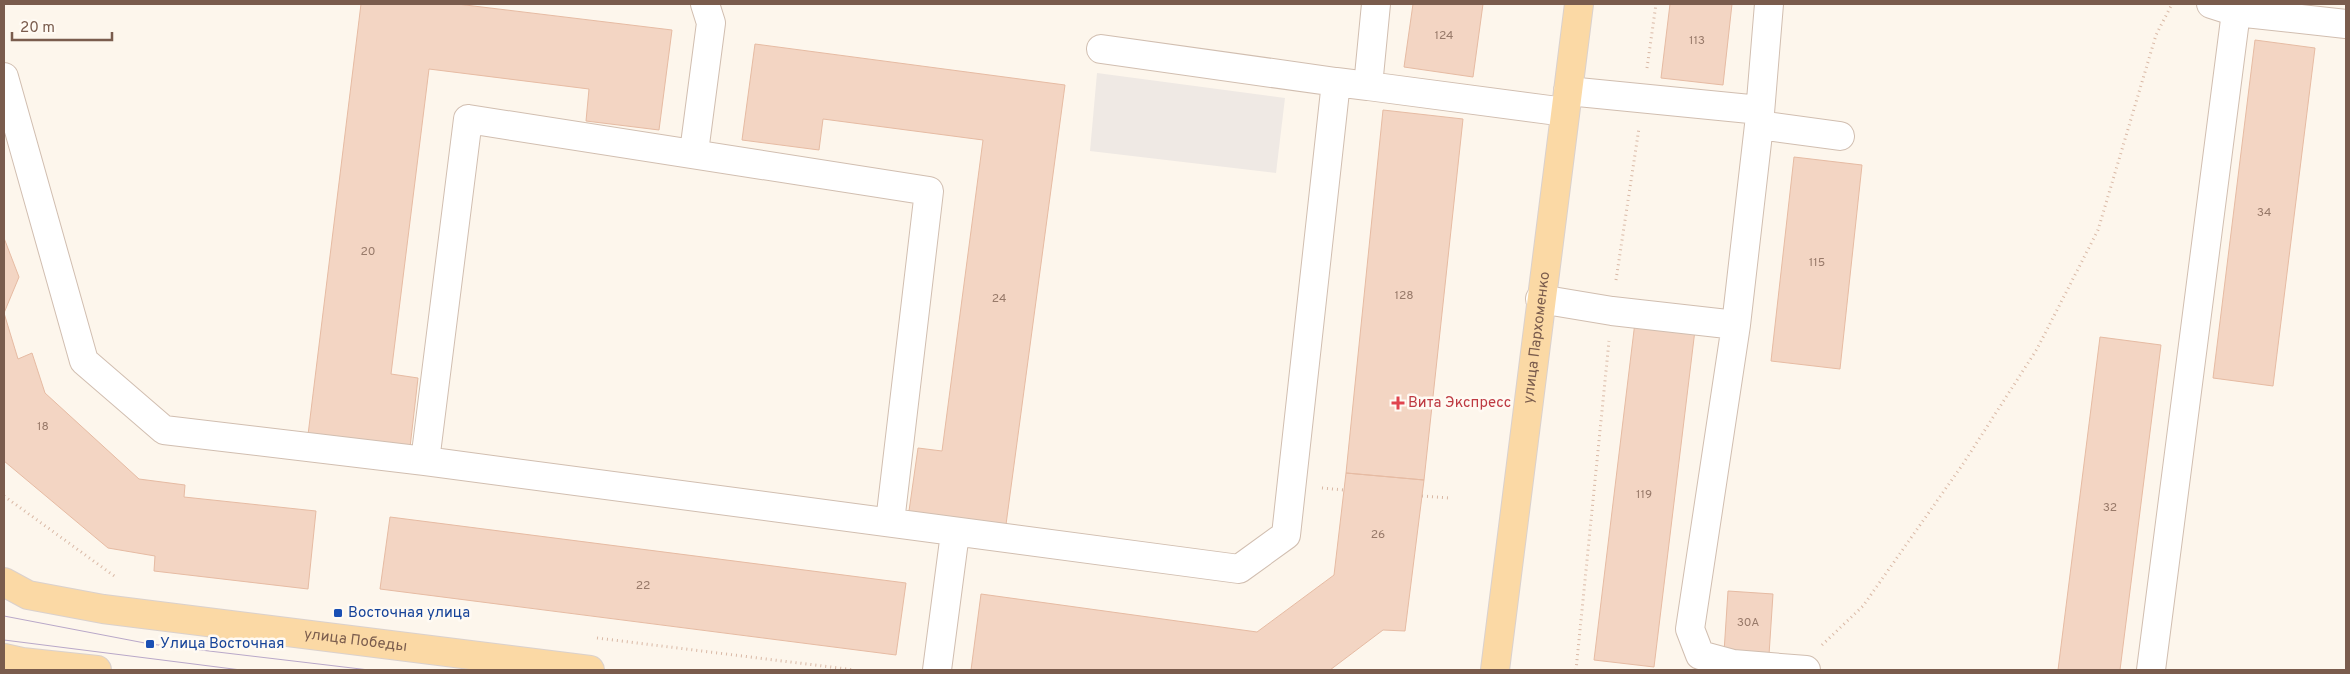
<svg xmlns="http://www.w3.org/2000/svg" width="2350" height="674" font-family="Overpass,sans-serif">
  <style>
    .industrial { fill: #efe9e4 }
    .building { fill: #f3d5c3; stroke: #e6bba3 }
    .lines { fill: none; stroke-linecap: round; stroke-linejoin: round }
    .minor-casing { stroke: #d1beb0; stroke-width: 30 }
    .major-casing { stroke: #dad1cd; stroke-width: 30 }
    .path { stroke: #d9b8a5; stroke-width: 3; stroke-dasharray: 1 4; stroke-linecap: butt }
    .minor { stroke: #fff; stroke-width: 28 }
    .major { stroke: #fbd9a5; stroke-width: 28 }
    .tram { stroke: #b9a8c9; stroke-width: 1 }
    .health-dot { fill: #e0444e; stroke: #fffaf3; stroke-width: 2 }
    .transit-dot { fill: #1a4fb4; stroke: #fffaf3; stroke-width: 2 }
    .labels { text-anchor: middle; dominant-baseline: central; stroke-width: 5; stroke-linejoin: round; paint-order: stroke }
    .number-label { font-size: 12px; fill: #987a6a }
    .street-label { font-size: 15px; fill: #7a5c4d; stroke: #fffaf3 }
    .health-label { font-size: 15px; fill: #be3a42; stroke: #fffaf3; text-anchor: start }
    .transit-label { font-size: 15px; fill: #164399; stroke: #fffaf3; text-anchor: start }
  </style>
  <rect width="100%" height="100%" fill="#fdf6ec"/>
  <path class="industrial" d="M1097,73L1285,98L1276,173L1090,151Z"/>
  <path class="building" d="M361,4H457L672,30L659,130L586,121L589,89L429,69L391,374L418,378L409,456L307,443Z
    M1413,4H1483L1473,77L1404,67Z
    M1670,4H1732L1723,85L1661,78Z
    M2255,40L2315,48L2273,386L2213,378Z
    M755,44L1065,85L1005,532L908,518L918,448L942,451L983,140L823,119L819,150L742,140Z
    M1383,110L1463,119L1424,480L1346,473Z
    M1794,157L1862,165L1840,369L1771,361Z
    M4,238L19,277L4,313Z
    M4,313L18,359L32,353L45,393L139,479L185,485L184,497L316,511L308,589L154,571L155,556L108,548L4,461Z
    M1635,322L1695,330L1654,667L1594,660Z
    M2100,337L2161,345L2120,670H2058Z
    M1346,473L1424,480L1405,631L1383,630L1330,670H971L981,594L1257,632L1334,575Z
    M390,517L906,583L896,655L380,589Z
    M1728,591L1773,594L1769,655L1724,652Z"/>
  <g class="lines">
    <g class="minor-casing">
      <path id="minor" d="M2211,4L2236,12L2346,24
        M1101,49L1336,82
        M4,77L84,361L164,430L425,461L1239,569L1286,535L1336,82L1368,86L1376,4
        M1368,86L1565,112
        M1568,91L1760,110
        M1759,125L1769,4
        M694,152L711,23L705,4
        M1540,299L1612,311L1736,325
        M425,461L468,119L929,191L890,522
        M937,670L955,533
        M1806,670L1733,664L1700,655L1690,629L1736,325L1759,125L1840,136
        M2151,670L2236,12"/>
    </g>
    <g class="major-casing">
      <g id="major">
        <path id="s1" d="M4,582L28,595L103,609L590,670"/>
        <path d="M4,658L22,662L97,670"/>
        <path id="s2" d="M1495,670L1579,4"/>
      </g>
    </g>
    <path class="path" d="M1647,68L1656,4
      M1616,280L1639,128
      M1322,488L1344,490
      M4,496L117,578
      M1422,496L1449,498
      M597,638L855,670
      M1822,645L1863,606L1963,464L2037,349L2098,230L2156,35L2172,4
      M1576,670L1609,341"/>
    <use href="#minor" class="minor"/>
    <use href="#major" class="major"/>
    <path class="tram" d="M4,616L150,644L369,670
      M4,640L241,670"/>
  </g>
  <path class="health-dot" d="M1395.5 395.5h5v5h5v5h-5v5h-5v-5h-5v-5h5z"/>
  <g class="transit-dot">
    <rect x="333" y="608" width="10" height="10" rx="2.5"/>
    <rect x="145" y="639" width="10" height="10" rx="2.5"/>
  </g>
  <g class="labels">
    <g class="number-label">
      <text x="1444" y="36">124</text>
      <text x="1697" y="41">113</text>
      <text x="2264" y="213">34</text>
      <text x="368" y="252">20</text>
      <text x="1817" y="263">115</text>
      <text x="1404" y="296">128</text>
      <text x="999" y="299">24</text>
      <text x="43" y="427">18</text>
      <text x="1644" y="495">119</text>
      <text x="2110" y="508">32</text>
      <text x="1378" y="535">26</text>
      <text x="643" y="586">22</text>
      <text x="1748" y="623">30А</text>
    </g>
    <g class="street-label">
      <text stroke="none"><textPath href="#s2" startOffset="335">улица Пархоменко</textPath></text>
      <text stroke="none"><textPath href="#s1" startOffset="358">улица Победы</textPath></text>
    </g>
    <g class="health-label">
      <text x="1408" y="403">Вита Экспресс</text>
    </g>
    <g class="transit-label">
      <text x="348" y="613">Восточная улица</text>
      <text x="160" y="644">Улица Восточная</text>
    </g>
  </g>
  <rect width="2350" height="674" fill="none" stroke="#7a5c4d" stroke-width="10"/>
  <path d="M12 32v8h100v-8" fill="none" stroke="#7a5c4d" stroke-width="2.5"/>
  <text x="20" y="32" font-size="15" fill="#7a5c4d" stroke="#fffaf3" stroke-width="4" paint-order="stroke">20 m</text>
</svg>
